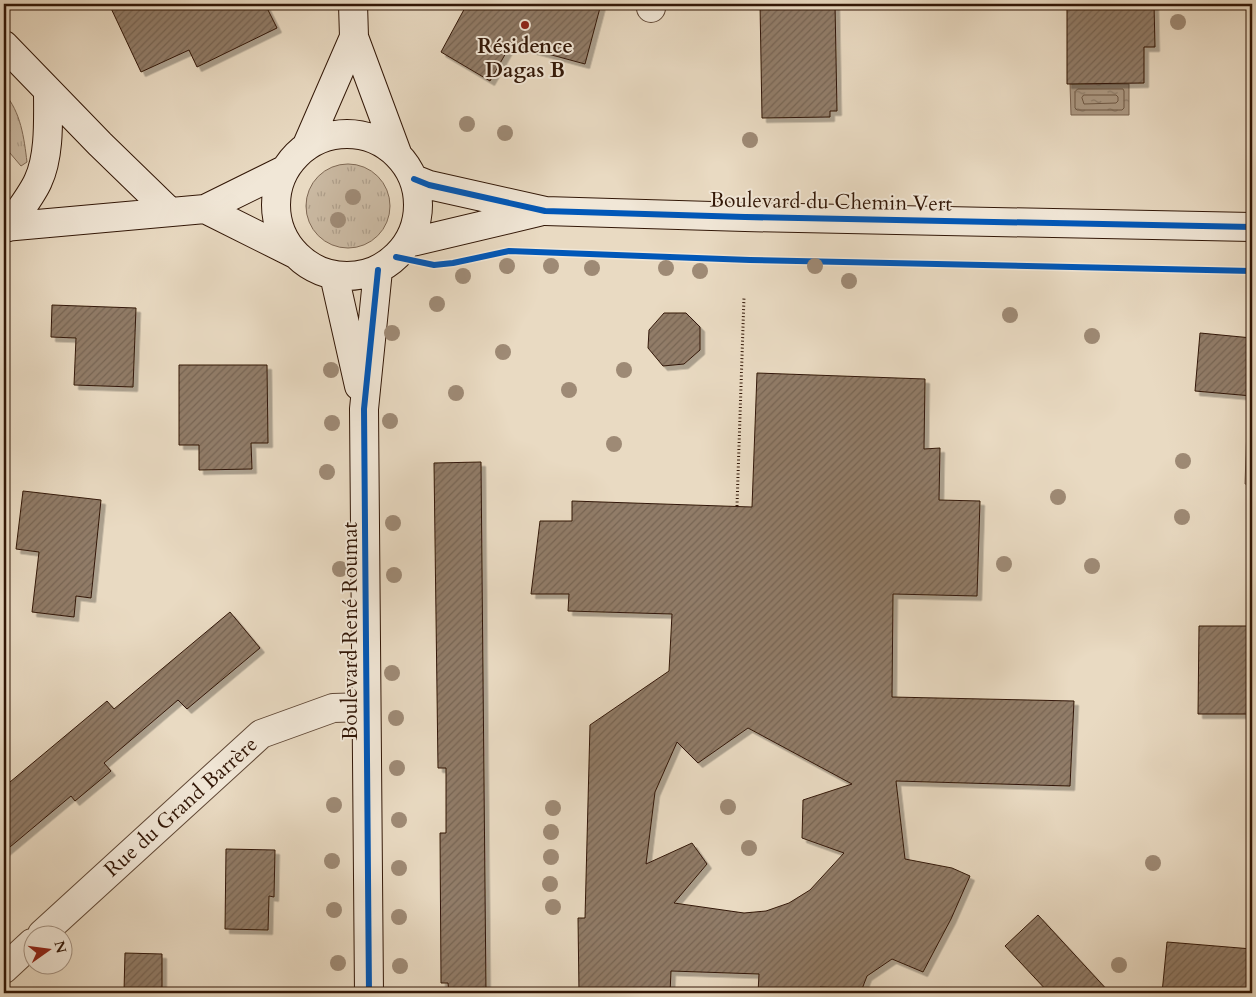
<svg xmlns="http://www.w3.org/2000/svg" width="1256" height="997" font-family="Cardo,serif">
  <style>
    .grass { fill: url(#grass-tufts); stroke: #7e6854 }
    .water { fill: url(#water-ripples); stroke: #7b6451 }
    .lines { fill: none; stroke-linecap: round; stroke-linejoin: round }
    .shore { stroke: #6e5844; stroke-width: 1 }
    .building { fill: url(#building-hatch); stroke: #321707; fill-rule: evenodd; filter: url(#shadow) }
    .street-casing { stroke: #604836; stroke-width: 30 }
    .secondary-casing { stroke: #321707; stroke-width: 30 }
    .path { stroke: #321707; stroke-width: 3; stroke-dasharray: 1 2.5; stroke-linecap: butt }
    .street { stroke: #f1e7d7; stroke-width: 28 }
    .secondary { stroke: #f1e7d7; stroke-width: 28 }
    .cycleway-casing { stroke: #f1e7d7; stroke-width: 9 }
    .cycleway { stroke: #0057b8; stroke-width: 6 }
    .tree { fill: #9e8a75 }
    .poi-dot { fill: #8f2418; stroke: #f1e7d7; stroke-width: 2 }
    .labels { text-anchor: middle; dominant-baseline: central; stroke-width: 4; stroke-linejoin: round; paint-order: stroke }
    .poi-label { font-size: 21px; font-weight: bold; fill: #321707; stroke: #f1e7d7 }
    .street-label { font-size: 21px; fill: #321707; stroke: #f1e7d7 }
  </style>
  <defs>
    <pattern id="grass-tufts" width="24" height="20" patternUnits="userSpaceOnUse" patternTransform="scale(1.25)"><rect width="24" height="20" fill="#cab9a2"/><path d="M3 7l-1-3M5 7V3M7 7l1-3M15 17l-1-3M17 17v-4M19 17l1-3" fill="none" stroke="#ae9e8a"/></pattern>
    <pattern id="water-ripples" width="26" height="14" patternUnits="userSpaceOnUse" patternTransform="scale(1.25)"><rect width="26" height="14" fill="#ab9882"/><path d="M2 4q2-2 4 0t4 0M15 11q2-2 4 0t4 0" fill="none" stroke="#8c7b68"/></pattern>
    <pattern id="building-hatch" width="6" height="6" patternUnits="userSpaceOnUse" patternTransform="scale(1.25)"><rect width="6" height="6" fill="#917c68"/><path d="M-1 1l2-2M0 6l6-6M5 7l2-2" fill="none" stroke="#776554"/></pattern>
    <filter id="shadow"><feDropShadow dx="4.5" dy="4.5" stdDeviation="0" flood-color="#0004"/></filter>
  </defs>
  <rect width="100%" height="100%" fill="#e9dac2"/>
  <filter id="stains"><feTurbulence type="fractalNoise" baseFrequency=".004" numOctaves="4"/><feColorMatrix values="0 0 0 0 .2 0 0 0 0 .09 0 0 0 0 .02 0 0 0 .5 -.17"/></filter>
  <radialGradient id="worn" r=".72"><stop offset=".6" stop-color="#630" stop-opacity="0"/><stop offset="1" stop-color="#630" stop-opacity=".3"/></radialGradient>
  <path class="grass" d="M4,93C21,112 24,138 27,162L21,166L4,146Z
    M306 206a42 42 0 1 1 84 0a42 42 0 1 1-84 0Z"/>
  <path class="water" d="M1070,84H1129V115H1071Z
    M1247,427H1252V485L1245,484Z"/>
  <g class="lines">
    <path class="shore" d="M1078,89H1123L1124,91V108L1122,110H1077L1075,108V92Z
      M1084,95H1116L1118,97V101L1116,103L1084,104L1082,98Z"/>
  </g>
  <path class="building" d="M109,4H265L277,28L197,67L189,50L141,72Z
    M467,4H601L585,64L511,44L490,81L441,52Z
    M760,4H835L837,111H830V117L762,118Z
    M1067,4H1154L1155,47H1144V83L1067,84Z
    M52,305L136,308L133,387L74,385L76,338L51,337Z
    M664,313H686L700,327V350L684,364L663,366L648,348L649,330Z
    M1200,333L1252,338V396L1195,391Z
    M179,365H267L268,443H251L252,469L199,470V445H179Z
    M757,373L925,379L924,449L940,448L939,500L980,501L977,596L893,594L892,697L1074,701L1070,786L896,781L905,859L952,868L970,876L951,919L923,972L892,959L867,976L862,989L820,987V993H758L759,974L671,971L670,993H579L578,918H585L590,725L669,671L672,614L568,611L569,594H531L540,521H572V501L752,507ZM748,728L852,784L803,800L802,838L844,853L810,890L789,903L766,911L744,913L674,903L707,864L692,843L646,864L655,792L677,742L698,763Z
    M481,462L486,993H449L448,983H441L440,833H446V768H438L434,463Z
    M23,491L101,500L91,598L76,596L74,617L32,612L39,552L16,549Z
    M230,612L260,648L187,709L178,700L104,763L111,771L75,801L71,796L4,852V787L107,701L114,709Z
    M1199,626H1252V714H1198Z
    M226,849L275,850L274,897L269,896L268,930L225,929Z
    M1038,915L1110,993H1049L1005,946Z
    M1167,942L1252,949V993H1162Z
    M125,953L162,954V992L124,991Z"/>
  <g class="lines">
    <g class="street-casing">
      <path id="street" d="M651,4V8
        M42,934L261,734L333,708L366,707
        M4,969L32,943"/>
    </g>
    <g class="secondary-casing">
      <path id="secondary" d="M353,4L354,37L397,153
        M4,45L100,144L170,212
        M276 205a71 71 0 1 1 142 0a71 71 0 1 1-142 0Z
        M307,145L354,37
        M414,179L429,185L545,211L745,217L1252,227
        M205,209L295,254
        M4,227L205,209L284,170
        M9,227C17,213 32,195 38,181C50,156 48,118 48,91
        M408,243L539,212
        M334,275L359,386
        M369,993L364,409L378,270"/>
    </g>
    <path class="path" d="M737,506L744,297"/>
    <use href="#street" class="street"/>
    <use href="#secondary" class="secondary"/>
    <g class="cycleway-casing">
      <path id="cycleway" d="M414,179L429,185L545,211L745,217L1252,227
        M396,257L434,265L453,263L509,251L750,260L1252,271
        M369,993L364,409L378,270"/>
    </g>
    <use href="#cycleway" class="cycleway"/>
  </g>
  <g class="tree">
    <circle cx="1178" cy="22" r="8"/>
    <circle cx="467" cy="124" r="8"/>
    <circle cx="505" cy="133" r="8"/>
    <circle cx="750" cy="140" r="8"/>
    <circle cx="353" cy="197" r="8"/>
    <circle cx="338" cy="220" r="8"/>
    <circle cx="507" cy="266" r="8"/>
    <circle cx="551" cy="266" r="8"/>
    <circle cx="815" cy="266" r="8"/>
    <circle cx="592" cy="268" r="8"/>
    <circle cx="666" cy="268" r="8"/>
    <circle cx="700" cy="271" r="8"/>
    <circle cx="463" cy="276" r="8"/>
    <circle cx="849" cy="281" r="8"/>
    <circle cx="437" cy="304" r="8"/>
    <circle cx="1010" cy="315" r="8"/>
    <circle cx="392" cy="333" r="8"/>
    <circle cx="1092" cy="336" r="8"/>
    <circle cx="503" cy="352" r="8"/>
    <circle cx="331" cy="370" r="8"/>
    <circle cx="624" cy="370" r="8"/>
    <circle cx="569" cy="390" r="8"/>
    <circle cx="456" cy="393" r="8"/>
    <circle cx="390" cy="421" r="8"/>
    <circle cx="332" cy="423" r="8"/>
    <circle cx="614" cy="444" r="8"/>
    <circle cx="1183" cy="461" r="8"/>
    <circle cx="327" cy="472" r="8"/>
    <circle cx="1058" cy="497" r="8"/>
    <circle cx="1182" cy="517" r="8"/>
    <circle cx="393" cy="523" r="8"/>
    <circle cx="1004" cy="564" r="8"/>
    <circle cx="1092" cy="566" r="8"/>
    <circle cx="340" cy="569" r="8"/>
    <circle cx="394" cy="575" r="8"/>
    <circle cx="392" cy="673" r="8"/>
    <circle cx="396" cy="718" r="8"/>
    <circle cx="397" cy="768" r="8"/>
    <circle cx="334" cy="805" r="8"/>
    <circle cx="728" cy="807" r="8"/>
    <circle cx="553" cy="808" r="8"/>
    <circle cx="399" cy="820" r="8"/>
    <circle cx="551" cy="832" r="8"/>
    <circle cx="749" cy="848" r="8"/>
    <circle cx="551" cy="857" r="8"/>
    <circle cx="332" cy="861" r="8"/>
    <circle cx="1153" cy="863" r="8"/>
    <circle cx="399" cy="868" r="8"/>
    <circle cx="550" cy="884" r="8"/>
    <circle cx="553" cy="907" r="8"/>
    <circle cx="334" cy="910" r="8"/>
    <circle cx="399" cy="917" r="8"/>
    <circle cx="338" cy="963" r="8"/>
    <circle cx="1119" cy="965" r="8"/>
    <circle cx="400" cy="966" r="8"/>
  </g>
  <circle class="poi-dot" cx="525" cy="25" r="5"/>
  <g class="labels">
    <g class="poi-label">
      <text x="525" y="46">Résidence<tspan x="525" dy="24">Dagas B</tspan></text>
    </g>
    <g class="street-label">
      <text transform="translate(831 202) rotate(1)">Boulevard du Chemin Vert</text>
      <text transform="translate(350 631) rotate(-90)">Boulevard René Roumat</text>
      <text transform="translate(181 807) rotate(-42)">Rue du Grand Barrère</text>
    </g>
  </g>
  <rect width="1256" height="997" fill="none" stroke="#e9dac2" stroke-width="20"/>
  <rect x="5" y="5" width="1246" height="987" fill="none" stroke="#321707" stroke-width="2.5"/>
  <rect x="10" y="10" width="1236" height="977" fill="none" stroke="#321707"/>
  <g transform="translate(48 950) rotate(76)"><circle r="24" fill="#f1e7d7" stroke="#a59484"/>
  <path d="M0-4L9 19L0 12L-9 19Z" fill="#8f2418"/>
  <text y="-8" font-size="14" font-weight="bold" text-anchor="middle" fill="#321707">N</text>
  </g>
  <rect width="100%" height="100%" filter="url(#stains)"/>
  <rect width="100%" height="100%" fill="url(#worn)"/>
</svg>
